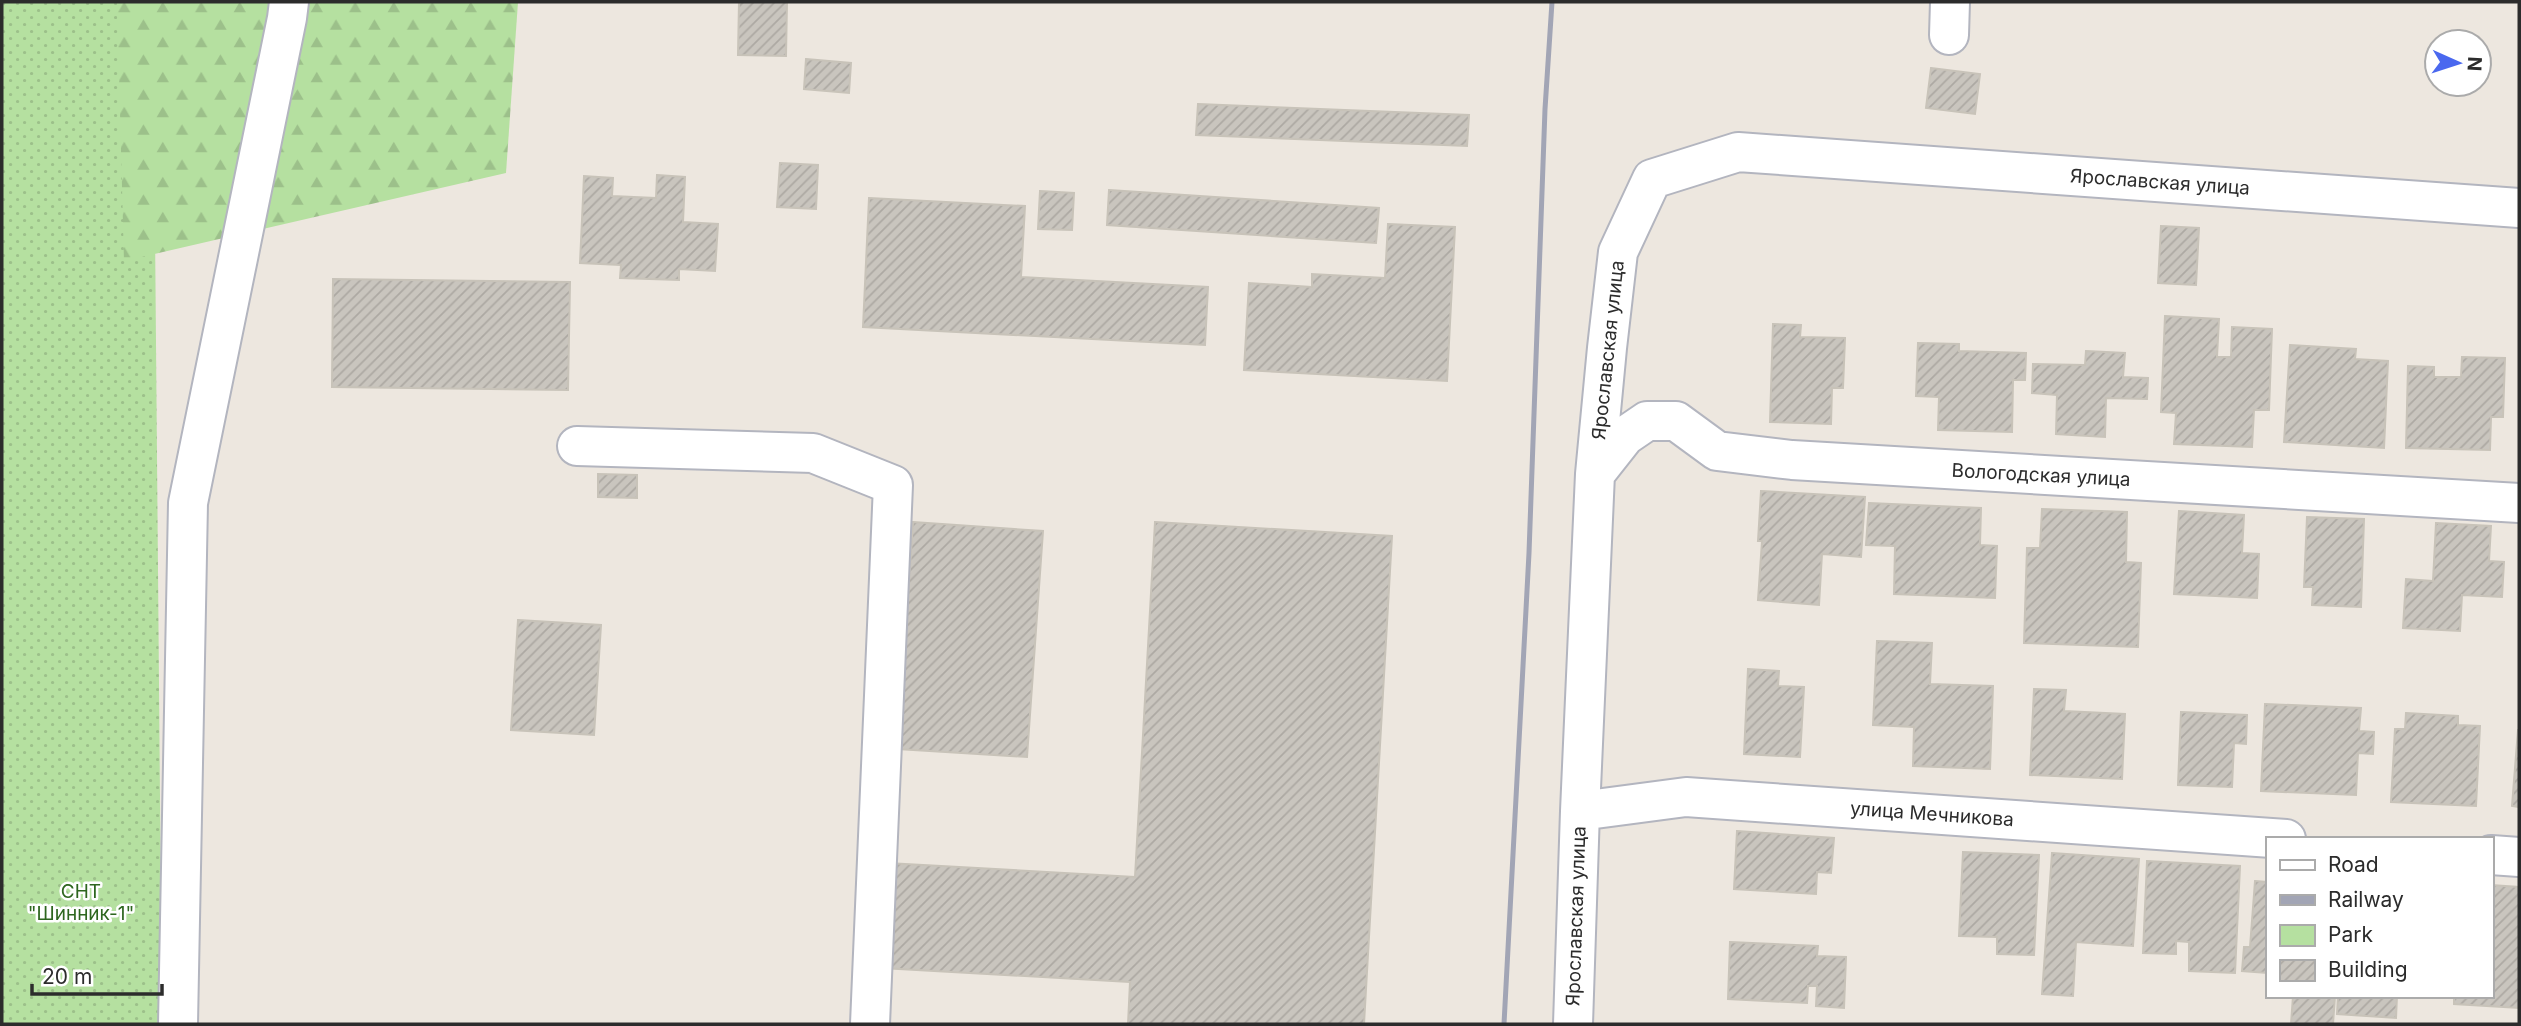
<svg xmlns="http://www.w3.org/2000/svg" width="2521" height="1026" font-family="Inter,sans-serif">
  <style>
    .green { fill: url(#green-dots) }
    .forest { fill: url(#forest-firs) }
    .building { fill: url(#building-hatch); stroke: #c8c3b9; stroke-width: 2 }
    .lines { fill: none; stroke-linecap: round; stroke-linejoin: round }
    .minor-casing { stroke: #b3b5bf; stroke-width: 42 }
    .minor { stroke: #fff; stroke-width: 38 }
    .rail { stroke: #a2a5b5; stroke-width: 5 }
    .labels { text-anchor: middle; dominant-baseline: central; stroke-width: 5; stroke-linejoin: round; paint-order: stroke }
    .street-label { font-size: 19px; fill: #2c2c2c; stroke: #fff }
    .park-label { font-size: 19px; fill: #2e661f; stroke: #fff }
  </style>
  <defs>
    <pattern id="green-dots" width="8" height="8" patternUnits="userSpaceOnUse" patternTransform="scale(1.75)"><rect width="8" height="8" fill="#b5e0a0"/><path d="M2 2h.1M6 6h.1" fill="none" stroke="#9cc08a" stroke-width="1.8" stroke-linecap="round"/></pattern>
    <pattern id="forest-firs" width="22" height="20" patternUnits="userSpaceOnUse" patternTransform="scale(1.75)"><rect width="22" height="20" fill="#b5e0a0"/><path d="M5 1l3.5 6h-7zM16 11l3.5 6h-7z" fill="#9cc08a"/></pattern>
    <pattern id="building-hatch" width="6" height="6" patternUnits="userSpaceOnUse" patternTransform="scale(1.75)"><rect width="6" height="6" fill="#c9c5be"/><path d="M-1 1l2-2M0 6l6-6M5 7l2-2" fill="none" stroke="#ada9a3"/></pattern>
  </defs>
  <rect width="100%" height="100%" fill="#ede7df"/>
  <path class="green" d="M2,2H153L162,1024H2Z"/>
  <path class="forest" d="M117,2H518L506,173L124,261Z"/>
  <path class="building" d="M739,2H787L786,56L738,55Z
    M806,59L851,63L849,93L804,89Z
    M1931,68L1980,74L1975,114L1926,108Z
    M1198,104L1469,115L1467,146L1196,135Z
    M780,163L818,165L816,209L777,207Z
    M657,175L685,177L683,222L718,224L715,271L679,269V280L620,278L621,265L580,263L584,176L613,178L612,196L656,198Z
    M1109,190L1379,208L1376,243L1107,225Z
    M1040,191L1074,193L1072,230L1038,229Z
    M869,198L1025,206L1021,277L1208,287L1205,345L863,327Z
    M1388,224L1455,227L1447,381L1244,370L1249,283L1312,287V274L1385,278Z
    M2161,226L2199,228L2196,285L2158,283Z
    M333,279L570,282L568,390L332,387Z
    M2165,316L2219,319L2217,357H2231L2232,327L2272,329L2269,410H2254L2252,447L2174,444L2176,413L2161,412Z
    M1773,324L1801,325L1800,337L1845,338L1843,388H1832L1831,424L1770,422Z
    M1918,343L1959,344V351L2026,353L2025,380H2013L2012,432L1938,430L1939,397L1916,396Z
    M2290,345L2356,349L2355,359L2388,361L2384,448L2284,442Z
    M2086,351L2125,353L2123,377L2148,378L2147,399L2106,398L2105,437L2056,434L2057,395L2032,393L2033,364L2085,365Z
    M2462,357L2505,358L2503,417H2491L2490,450L2406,448L2408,366L2434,367V377H2461Z
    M598,474L637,475V498L598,497Z
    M1761,491L1865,497L1861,557L1822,554L1819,605L1758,600L1762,541H1758Z
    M1869,503L1981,508L1980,545L1997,546L1995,598L1894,594L1895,546L1866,545Z
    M2042,509L2127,512L2126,562L2141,563L2138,647L2024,643L2027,548H2040Z
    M2179,511L2244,515L2242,553L2259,554L2257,598L2174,594Z
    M2307,517L2364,519L2361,607L2312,605L2313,587H2304Z
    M913,522L1043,531L1027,757L898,749Z
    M1155,522L1392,536L1364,1024H1128L1130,982L882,968L888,863L1135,877Z
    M2436,523L2491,526L2489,561L2504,562L2502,597L2462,595L2460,631L2403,628L2406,579L2433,581Z
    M518,620L601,625L594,735L511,730Z
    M1877,641L1932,643L1930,684L1993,686L1990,769L1913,766L1914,727L1873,725Z
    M1748,669L1779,671L1778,686L1804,687L1800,757L1744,754Z
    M2034,689L2066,690L2064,711L2125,714L2122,779L2030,775Z
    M2265,704L2361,708L2359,731L2374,732L2373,754L2358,753L2356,795L2261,791Z
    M2181,712L2247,715L2246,744L2234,743L2232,787L2178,785Z
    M2406,713L2458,716V725L2480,726L2476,806L2391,802L2395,729H2405Z
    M2518,730H2519V807L2512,806Z
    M1737,831L1834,838L1831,873L1817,872L1816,894L1734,889Z
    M1963,852L2039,855L2034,955L1997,954V937L1959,936Z
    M2052,853L2139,859L2133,946L2076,942L2073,996L2042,994Z
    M2147,861L2240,866L2235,973L2189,971V942L2176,941V954L2143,953Z
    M2255,881L2267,882V973L2242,971L2244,947H2250Z
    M2491,885L2519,887V1008L2454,1004V996H2491Z
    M1730,942L1818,946L1817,956L1846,957L1844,1008L1816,1006L1817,986H1808L1807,1003L1728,999Z
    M2293,996H2335L2333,1024H2291Z
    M2338,996H2397L2396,1018L2337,1014Z"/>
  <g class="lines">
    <g class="minor-casing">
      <path id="minor" d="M1949,35L1950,2
        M577,446L813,453L893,485L870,1024
        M1595,474L1625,436L1647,421H1676L1717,451L1792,460L2519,503
        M1580,811L1686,797L2286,839
        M2491,855L2519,857
        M178,1024L188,503L287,18L289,2
        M1573,1024L1580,811L1595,474L1607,348L1618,252L1652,179L1738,152L2519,208"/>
    </g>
    <use href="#minor" class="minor"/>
    <path class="rail" d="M1504,1024L1529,553L1545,109L1552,2"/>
  </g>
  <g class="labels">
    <g class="street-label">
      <text transform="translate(2160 182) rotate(4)">Ярославская улица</text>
      <text transform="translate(1608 350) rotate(-84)">Ярославская улица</text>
      <text transform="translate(2041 475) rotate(3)">Вологодская улица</text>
      <text transform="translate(1932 814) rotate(4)">улица Мечникова</text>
      <text transform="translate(1576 916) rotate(-88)">Ярославская улица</text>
    </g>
    <g class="park-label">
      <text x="81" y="891">СНТ<tspan x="81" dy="22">"Шинник-1"</tspan></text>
    </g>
  </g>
  <rect width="2521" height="1026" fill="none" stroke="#2c2c2c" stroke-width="7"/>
  <rect x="2266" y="837" width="228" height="161" fill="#ffffff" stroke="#ababab" stroke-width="2"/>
  <rect x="2280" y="860" width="35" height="10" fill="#ffffff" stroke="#ababab" stroke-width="2"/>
  <text x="2328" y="872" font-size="21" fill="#2c2c2c">Road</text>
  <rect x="2280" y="895" width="35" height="10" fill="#a2a5b5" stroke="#ababab" stroke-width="2"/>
  <text x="2328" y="907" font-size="21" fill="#2c2c2c">Railway</text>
  <rect x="2280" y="925" width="35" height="21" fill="#b5e0a0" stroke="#ababab" stroke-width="2"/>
  <text x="2328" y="942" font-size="21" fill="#2c2c2c">Park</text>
  <rect x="2280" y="960" width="35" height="21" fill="url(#building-hatch)" stroke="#ababab" stroke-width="2"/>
  <text x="2328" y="977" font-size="21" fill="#2c2c2c">Building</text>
  <g transform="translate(2458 63) rotate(93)"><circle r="33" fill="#ffffff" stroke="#ababab" stroke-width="2"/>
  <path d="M0-5L12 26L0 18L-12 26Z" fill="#4a68ef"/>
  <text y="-10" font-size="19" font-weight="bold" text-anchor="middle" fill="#2c2c2c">N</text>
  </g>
  <path d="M32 984v10h130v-10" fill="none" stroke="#2c2c2c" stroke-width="3.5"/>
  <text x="42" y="984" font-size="21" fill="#2c2c2c" stroke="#ffffff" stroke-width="5" paint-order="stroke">20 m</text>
</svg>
